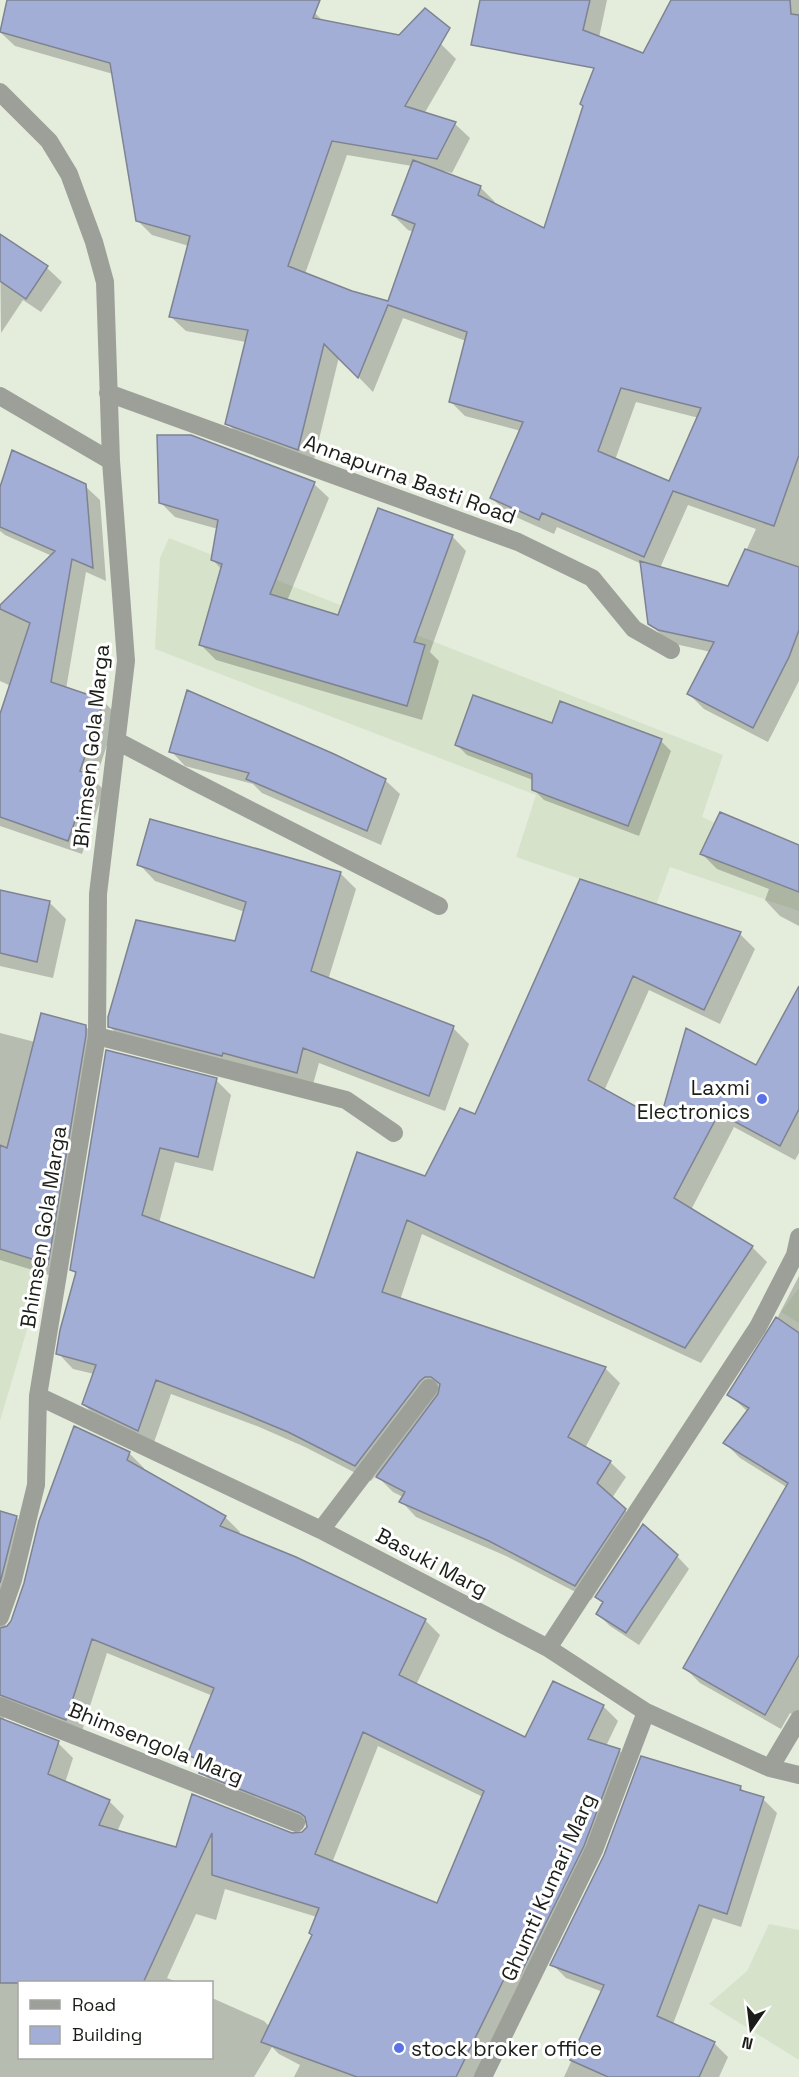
<svg xmlns="http://www.w3.org/2000/svg" width="799" height="2077" font-family="'Space Grotesk',sans-serif">
  <style>
    .built { fill: #d7e2cb }
    .shadow { fill: #0003; fill-rule: evenodd }
    .building { fill: #a2aed5; stroke: #7e8391; stroke-width: 1.5; fill-rule: evenodd }
    .lines { fill: none; stroke-linecap: round; stroke-linejoin: round }
    .street { stroke: #9da099; stroke-width: 18 }
    .poi-dot { fill: #5a71e8; stroke: #fff; stroke-width: 2 }
    .labels { text-anchor: middle; dominant-baseline: central; stroke-width: 6; stroke-linejoin: round; paint-order: stroke }
    .street-label { font-size: 21px; fill: #1b1e18; stroke: #fff }
    .poi-label { font-size: 21px; fill: #1b1e18; stroke: #fff; text-anchor: end }
  </style>
  <rect width="100%" height="100%" fill="#e4ecdc"/>
  <path class="built" d="M169,538L723,755L702,817L799,858V911L670,867L656,905L516,857L536,795L155,649L160,558Z
    M0,1201L59,1221L0,1421Z
    M799,1288V1323L781,1312Z
    M769,1924L799,1930V2060L709,2004L747,1971Z"/>
  <path class="shadow" d="M9,0H269L315,13L324,22L441,44L456,59L424,114L455,124L470,138L452,173L444,171V173L480,187L495,202L494,205L545,231L644,55L673,0H799V681L768,742L704,709L689,694L711,652L675,644L665,639L650,623L642,564L557,527L554,534L507,513L492,498L521,431L465,416L450,401L466,341L403,318L373,392L339,357L313,464L242,438L227,423L246,342L186,331L171,317L189,246L152,235L137,220L113,74L15,46L0,32ZM347,155L412,166L393,215L408,230L414,232L388,303L351,292L305,274ZM636,402L699,418L670,483L615,460ZM688,505L756,529L729,588L660,568Z
    M511,0H607L597,47Z
    M0,236L47,268L62,282L41,312L23,300L1,333Z
    M314,484L329,498L287,601L339,617L452,536L466,551L430,652L439,661L422,720L216,660L201,645L222,570L213,560L218,529L175,517L160,502Z
    M85,486L100,500L106,581L86,572L66,689L103,701L117,715L95,781L104,790L82,854L0,826V719L11,686L0,681V608L52,556L5,535L0,531V492Z
    M552,725L661,741L671,751L639,836L544,800L533,789V780L467,755L457,745Z
    M171,751L385,780L400,794L381,845L262,793L253,784L185,766Z
    M799,847V926L780,916L765,900L769,889L717,869L702,854Z
    M139,864L340,873L356,889L328,980L453,1028L469,1044L445,1111L319,1063L312,1088L126,1043L110,1027L236,943L245,912L155,881Z
    M581,881L740,934L755,949L720,1024L649,990L604,1091L661,1122L756,1067L799,989V1153L795,1160L734,1127L691,1210L752,1247L767,1262L701,1363L422,1234L400,1300L605,1368L620,1383L585,1448L610,1462L626,1477L612,1498L640,1525L591,1600L506,1556L416,1517L401,1501L403,1497L393,1492L376,1475L371,1481L305,1447L257,1426L171,1394L153,1445L99,1419L83,1404L94,1374L73,1369L58,1353L77,1275L72,1270L107,1052L216,1080L231,1095L213,1171L175,1162L159,1223L315,1280L426,1178L476,1116Z
    M0,892L49,902L66,919L53,978L0,966Z
    M85,1026L102,1043L65,1280L0,1260V1033L35,1042Z
    M799,1276V1718L790,1713L781,1729L700,1683L685,1668L788,1488L740,1458L725,1443L748,1412L729,1394L769,1334Z
    M129,1453L144,1468L143,1471L225,1517L240,1532L238,1535L425,1620L440,1635L416,1685L526,1739L603,1706L618,1721L606,1746L619,1750L634,1765L478,2077H294L300,2065L279,2054L272,2047L254,2077H0V1513L16,1517L31,1532L17,1592L4,1629L12,1622ZM107,1653L213,1696L189,1754L202,1768L201,1772L216,1787L308,1824V1828L299,1836L193,1796L177,1849L117,1832L124,1816L109,1801L65,1783L73,1758L58,1743L4,1721V1718L9,1711L81,1734ZM378,1746L483,1797L438,1905L332,1863ZM225,1889L317,1917L313,1936L270,2027L264,2021L212,1998V2058H20V1982H177L167,1978L196,1914L216,1920Z
    M677,1556L689,1569L639,1645L610,1626L598,1614L604,1604L597,1597Z
    M740,1787L746,1793L763,1799L777,1813L741,1927L713,1918L673,2024L714,2043L728,2057L719,2077H564L603,1992L566,1978L552,1964Z"/>
  <path class="building" d="M7,0H320L313,18L399,35L425,8L450,28L405,106L456,122L437,159L332,141L288,266L352,291L388,301L415,224L392,215L413,160L481,186L478,195L544,228L583,106L580,104L594,68L471,45L480,0H590L583,30L643,53L671,0H790L791,14L799,15V455L774,526L673,491L644,557L542,513L539,520L490,498L523,422L449,402L467,332L388,305L358,378L324,344L298,450L225,424L248,330L169,317L190,236L136,221L110,63L0,32ZM621,388L701,408L669,481L598,451Z
    M0,234L48,266L26,299L0,281Z
    M157,435H191L315,482L270,594L338,615L378,508L453,535L414,642L425,645L407,706L199,645L222,564L211,560L218,520L159,503Z
    M12,450L86,484L93,568L72,559L51,682L104,700L80,771L91,775L68,841L0,817V714L30,623L0,609V605L55,551L0,527V487Z
    M745,549L799,567V630L789,657L753,728L687,694L714,642L658,630L648,624L640,561L728,586Z
    M187,690L334,754L386,779L367,831L246,779L249,773L169,752Z
    M473,695L552,723L560,701L662,739L628,826L532,790V774L455,745Z
    M720,812L799,845V892L700,854Z
    M150,819L341,872L311,971L454,1026L429,1096L303,1048L297,1073L223,1053L222,1056L108,1027V1017L136,920L235,941L246,902L137,865Z
    M580,879L741,932L704,1010L633,976L588,1080L660,1120L686,1028L756,1065L799,986V1109L780,1146L719,1113L674,1198L753,1246L685,1348L407,1220L382,1292L606,1367L568,1437L611,1461L597,1483L626,1509L575,1586L489,1541L399,1502L405,1492L376,1477L438,1394L440,1384L431,1377H425L420,1381L355,1466L288,1432L240,1412L156,1380L138,1431L82,1404L96,1365L56,1354L60,1330L76,1272L70,1270L106,1050L217,1078L198,1157L160,1148L142,1215L314,1278L357,1152L425,1176L460,1108L475,1114Z
    M0,890L50,901L37,962L0,953Z
    M41,1013L86,1025V1035L48,1264L0,1249V1145L7,1148Z
    M776,1317L799,1333V1655L765,1715L683,1668L788,1483L723,1443L749,1408L727,1395Z
    M74,1426L130,1452L127,1460L226,1516L220,1526L296,1557L426,1619L399,1675L525,1737L553,1681L604,1705L588,1739L620,1749L584,1846L519,1977L508,1971L456,2077H357L261,2042L312,1935L309,1933L319,1908L212,1875V1833L143,1983H0V1718L59,1741L48,1774L110,1800L99,1825L176,1847L192,1794L292,1833L302,1832L307,1827L305,1817L300,1813L199,1773L203,1761L187,1755L214,1688L92,1639L66,1720L0,1695V1628L7,1626L11,1621L24,1583L39,1521ZM363,1732L484,1791L437,1903L315,1854Z
    M0,1511L17,1516L0,1583Z
    M643,1524L678,1555L626,1633L596,1614L603,1602L595,1597Z
    M641,1756L741,1786L740,1790L764,1797L727,1914L699,1905L657,2016L715,2042L699,2077H608L570,2060L604,1985L550,1965L604,1855Z"/>
  <g class="lines">
    <path class="street" d="M0,92L49,141L69,174L94,242L105,282L111,461L126,661L98,894L97,1036L38,1396L36,1485L13,1580L0,1617
      M108,393L518,542L592,578L634,629L671,650
      M0,396L111,461
      M117,741L195,782L439,906
      M97,1036L346,1100L394,1133
      M38,1396L321,1530L548,1648L646,1712L770,1768L799,1775
      M321,1530L429,1388
      M548,1648L758,1327L795,1255L799,1237
      M0,1706L296,1823
      M770,1768L799,1719
      M483,2077L594,1850L646,1712"/>
  </g>
  <g class="poi-dot">
    <circle cx="762" cy="1099" r="6"/>
    <circle cx="399" cy="2048" r="6"/>
  </g>
  <g class="labels">
    <g class="street-label">
      <text transform="translate(410 479) rotate(20)">Annapurna Basti Road</text>
      <text transform="translate(91 746) rotate(-84)">Bhimsen Gola Marga</text>
      <text transform="translate(43 1227) rotate(-81)">Bhimsen Gola Marga</text>
      <text transform="translate(432 1562) rotate(28)">Basuki Marg</text>
      <text transform="translate(156 1743) rotate(22)">Bhimsengola Marg</text>
      <text transform="translate(548 1887) rotate(-66)">Ghumti Kumari Marg</text>
    </g>
    <g class="poi-label">
      <text x="750" y="1087">Laxmi<tspan x="750" dy="24">Electronics</tspan></text>
      <text x="411" y="2048" text-anchor="start">stock broker office</text>
    </g>
  </g>
  <rect x="18" y="1981" width="195" height="78" fill="#ffffff" stroke="#a4a5a3" stroke-width="1.5"/>
  <rect x="30" y="2000" width="30" height="9" fill="#9da099" stroke="#a4a5a3" stroke-width="1.5"/>
  <text x="72" y="2011" font-size="18" fill="#1b1e18">Road</text>
  <rect x="30" y="2026" width="30" height="18" fill="#a2aed5" stroke="#a4a5a3" stroke-width="1.5"/>
  <text x="72" y="2041" font-size="18" fill="#1b1e18">Building</text>
  <g transform="translate(751 2029) rotate(194)" stroke="#ffffff" stroke-width="4.5" paint-order="stroke">
  <path d="M0-4.5L10 22L0 15L-10 22Z" fill="#1b1e18"/>
  <text y="-9" font-size="16" font-weight="bold" text-anchor="middle" fill="#1b1e18">N</text>
  </g>
</svg>
